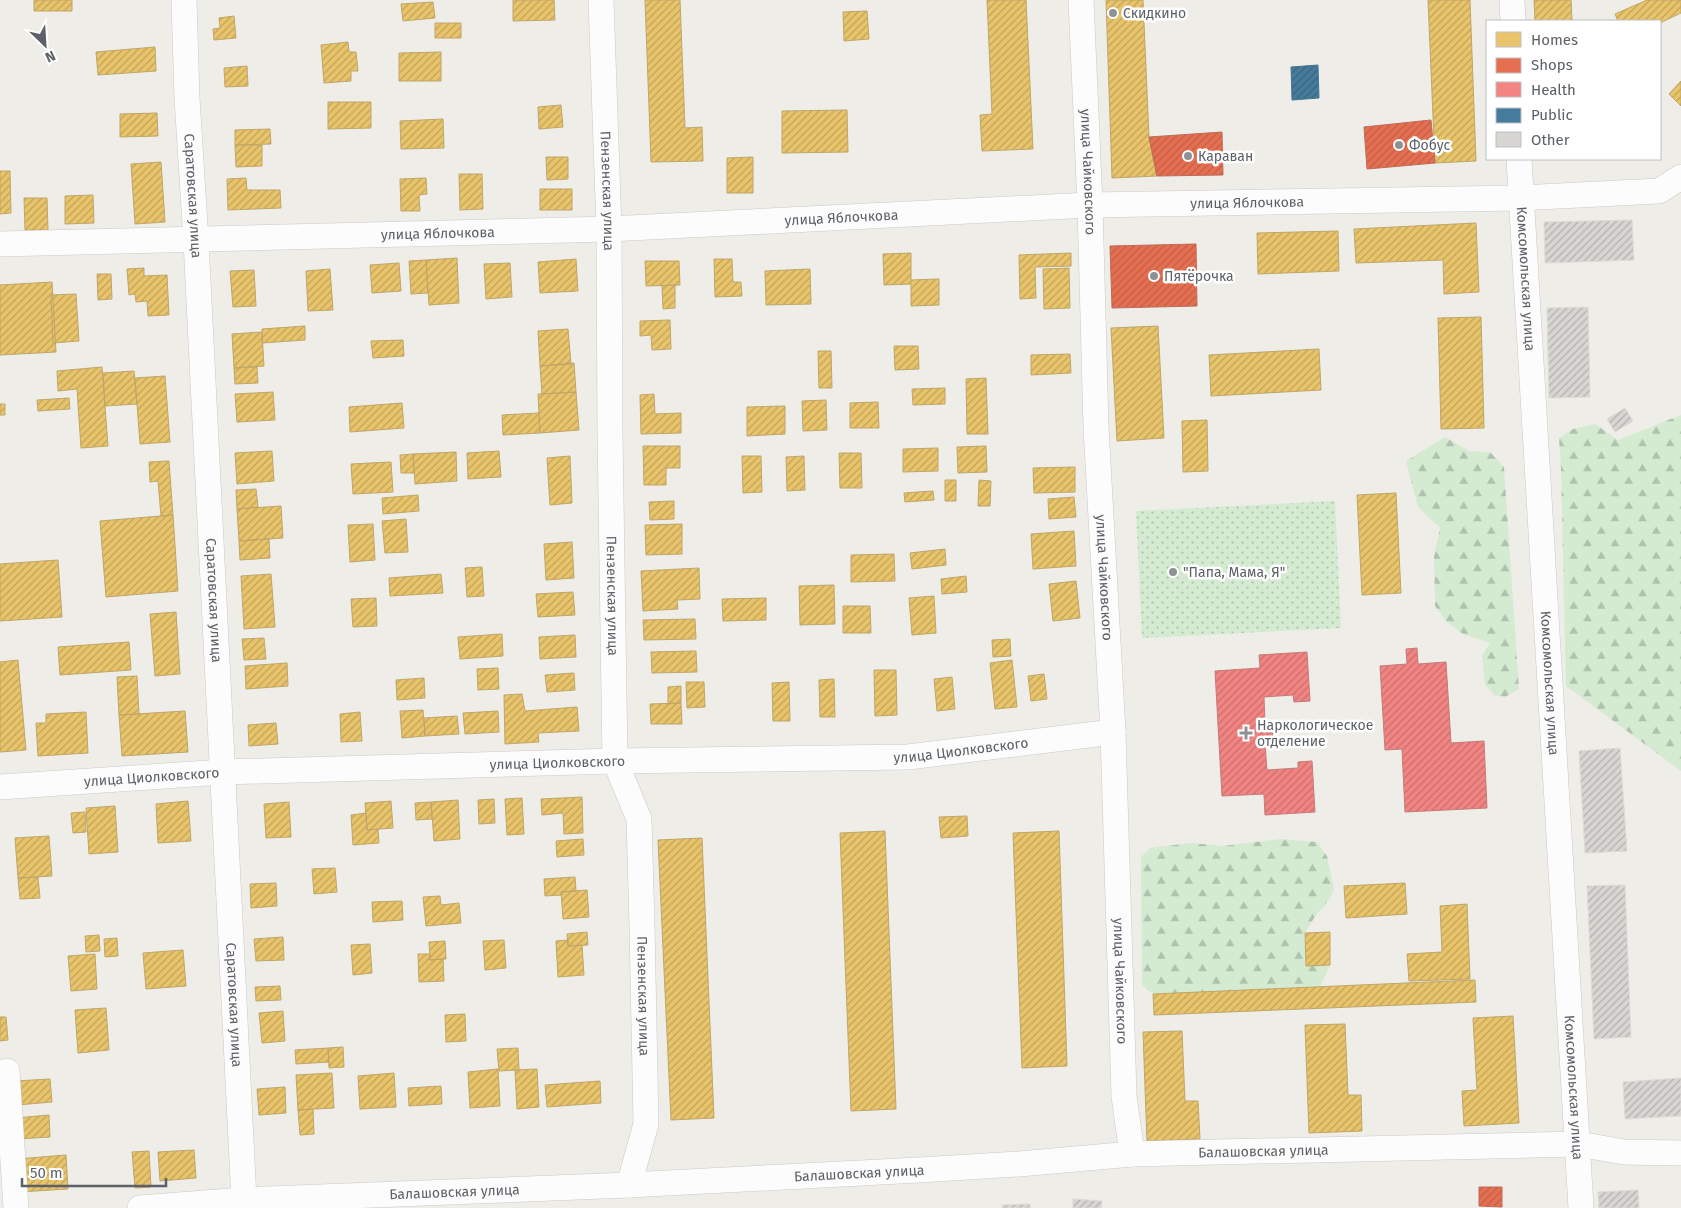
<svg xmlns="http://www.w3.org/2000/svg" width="1681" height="1208" font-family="'Fira Sans',sans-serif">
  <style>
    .forest { fill: url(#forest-firs) }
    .park { fill: url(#park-dots) }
    .homes { fill: url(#homes-hatch); stroke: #bfa669 }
    .shops { fill: url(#shops-hatch); stroke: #bd6b58 }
    .health { fill: url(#health-hatch); stroke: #c57a7a }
    .public { fill: url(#public-hatch); stroke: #4c738d }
    .building { fill: url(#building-hatch); stroke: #dedbd6 }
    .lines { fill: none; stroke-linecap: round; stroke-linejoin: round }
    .minor-casing { stroke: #c9cac9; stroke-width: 26 }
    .minor { stroke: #fcfcfc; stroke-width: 25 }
    .poi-dot { fill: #8f9294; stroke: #fff; stroke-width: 2 }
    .labels { text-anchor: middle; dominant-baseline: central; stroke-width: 5; stroke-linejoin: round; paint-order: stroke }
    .poi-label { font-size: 14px; fill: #5c6167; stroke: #fff; text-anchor: start }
    .street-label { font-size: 14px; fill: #5c6167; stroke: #fff }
  </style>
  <defs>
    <pattern id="forest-firs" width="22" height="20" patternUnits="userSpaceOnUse" patternTransform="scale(1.25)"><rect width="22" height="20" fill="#d4ebd2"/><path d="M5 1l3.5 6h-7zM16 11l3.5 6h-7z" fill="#afc2ae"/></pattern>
    <pattern id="park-dots" width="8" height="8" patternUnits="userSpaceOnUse" patternTransform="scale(1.25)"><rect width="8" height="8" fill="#d4ebd2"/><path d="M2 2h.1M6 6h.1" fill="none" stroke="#afc2ae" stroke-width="1.8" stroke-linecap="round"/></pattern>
    <pattern id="homes-hatch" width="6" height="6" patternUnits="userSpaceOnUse" patternTransform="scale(1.25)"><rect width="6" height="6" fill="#e9c46a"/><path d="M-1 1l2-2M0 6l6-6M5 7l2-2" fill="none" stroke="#c0a35b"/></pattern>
    <pattern id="shops-hatch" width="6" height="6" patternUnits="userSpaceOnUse" patternTransform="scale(1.25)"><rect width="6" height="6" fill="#e76f51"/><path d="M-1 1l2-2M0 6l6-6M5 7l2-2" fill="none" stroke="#be5f47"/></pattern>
    <pattern id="health-hatch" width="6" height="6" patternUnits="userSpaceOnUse" patternTransform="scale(1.25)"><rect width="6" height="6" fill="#f28482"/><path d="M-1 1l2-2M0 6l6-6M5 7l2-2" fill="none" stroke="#c76f6e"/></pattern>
    <pattern id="public-hatch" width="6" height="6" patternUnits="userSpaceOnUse" patternTransform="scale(1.25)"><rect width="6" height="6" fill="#457b9d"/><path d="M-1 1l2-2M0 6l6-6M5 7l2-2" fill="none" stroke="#3b647e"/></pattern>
    <pattern id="building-hatch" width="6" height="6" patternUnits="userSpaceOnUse" patternTransform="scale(1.25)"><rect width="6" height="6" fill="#d7d6d3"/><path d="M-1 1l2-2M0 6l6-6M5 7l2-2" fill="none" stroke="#b2b1af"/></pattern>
  </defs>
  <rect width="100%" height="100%" fill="#eeede8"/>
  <path class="forest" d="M1681,415V771L1566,686L1561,470L1559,438L1573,429L1595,424L1618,440Z
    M1445,437L1469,451L1490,452L1504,467L1519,689L1505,697L1494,695L1485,684L1482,656L1490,643L1463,634L1447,622L1435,606L1434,556L1440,528L1418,507L1406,461Z
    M1280,839L1317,842L1327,856L1334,889L1330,898L1314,918L1305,933L1306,965H1330L1320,987L1153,994L1142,985L1141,857L1150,848L1191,843L1223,846Z"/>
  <path class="park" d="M1335,501L1341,628L1142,638L1136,511Z"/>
  <path class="homes" d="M34,0H72V11H34Z
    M513,0H554L555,20L513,21Z
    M645,0H680L685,128L702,127L703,161L651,162Z
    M987,0H1026L1033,149L982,151L980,115L992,114Z
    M1106,0H1143L1149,137L1157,176L1112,178Z
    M1428,0H1470L1476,161L1435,163Z
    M1534,0H1571L1572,21H1535Z
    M1647,0H1681V13L1660,23V21H1618L1615,14Z
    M433,2L435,18L403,21L401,4Z
    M867,11L869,39L844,41L843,12Z
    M234,16L236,38L214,40L213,29L220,28L219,18Z
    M435,23H461V38H435Z
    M348,42L349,52H356L358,71H351V81L324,83L321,45Z
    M155,47L156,71L98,75L96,52Z
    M441,52V81H399V53Z
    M247,66L248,86L225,87L224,68Z
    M1681,81V106L1669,94Z
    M328,102H371V128L328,129Z
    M561,105L563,127L539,129L538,107Z
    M847,110L848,152L782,153V111Z
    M157,113L158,136L120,137V114Z
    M443,119L444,148L401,149L400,121Z
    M270,129L271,144L235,145V130Z
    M235,145H262V166L236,167Z
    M546,157H568V179L547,180Z
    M753,157V193H727V158Z
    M161,162L165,222L135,224L131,164Z
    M0,171H10L11,213L0,214Z
    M459,174H482L483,209L460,210Z
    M246,178L247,190H280L281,208L228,210L227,179Z
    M426,178L427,194L419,195L420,211H401L400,179Z
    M540,189H572V210H540Z
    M93,195L94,223L65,224V196Z
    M24,198H47L48,230H25Z
    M1476,223L1479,292L1444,294L1443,260L1356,263L1354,229Z
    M1338,231L1339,271L1258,274L1257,233Z
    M911,253V280L939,279V305L911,306V284L884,285L883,254Z
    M1071,253V266L1035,267L1036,298L1020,299L1019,255Z
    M457,258L459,303L429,305L426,260Z
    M576,259L578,291L540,293L538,262Z
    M714,259H732L733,282H741L742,296L715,297Z
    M426,260L428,293L411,294L409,261Z
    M645,261H679L680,285L646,286Z
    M399,263L401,291L372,293L370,265Z
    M510,263L512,297L486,299L484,264Z
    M144,268V276L167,275L169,315L148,316L147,301L136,302L135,294L129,295L127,269Z
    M1069,268L1070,308L1044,309L1043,269Z
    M330,269L333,310L308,311L306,271Z
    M810,269L811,304L766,305L765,271Z
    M254,270L256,306L233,307L230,271Z
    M97,274H111L112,299L98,300Z
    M52,282L56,352L0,355V285Z
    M675,285V308L663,309L662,286Z
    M76,294L79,341L53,343L51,295Z
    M1481,317L1484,428L1441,429L1438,318Z
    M670,320L671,349L652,350L651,335L640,336V321Z
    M305,326V340L262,343V329Z
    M1158,326L1164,438L1117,441L1111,328Z
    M568,329L571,364L540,366L538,331Z
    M262,332L264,366L234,368L232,334Z
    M403,340L404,356L373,358L371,341Z
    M894,346H918L919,369L895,370Z
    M1319,349L1321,390L1211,396L1209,355Z
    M818,351H831L832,388H819Z
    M1070,354L1071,373L1031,375V355Z
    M574,363L576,392L542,394L540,366Z
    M102,367L108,446L81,448L77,389L58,391L57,371Z
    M257,367L258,383L235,384L234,368Z
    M134,371L137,404L105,406L103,373Z
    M165,376L170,442L140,444L135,378Z
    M986,378L988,434H967L966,379Z
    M945,388V404L913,405L912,389Z
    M273,392L275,420L237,422L235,394Z
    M576,392L579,430L540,433L538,394Z
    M654,394L655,414L681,413V433L641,434L640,395Z
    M69,398L70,409L38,411L37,400Z
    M826,400L827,430L803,431L802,401Z
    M878,402L879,428H850V403Z
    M402,403L404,428L350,432L349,407Z
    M0,404H5V415H0Z
    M785,406V434L747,436V407Z
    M539,413L540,433L503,435L502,415Z
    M1207,420L1208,471L1183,472L1182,421Z
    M643,446H680V468H666V485H644Z
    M986,446L987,472L958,473L957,447Z
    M938,448V471L903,472V449Z
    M272,451L274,481L237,484L235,453Z
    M499,451L501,477L468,479L467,453Z
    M456,452L457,481L415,484L413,454Z
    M839,453H861L862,488H840Z
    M413,454L414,473H401L400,455Z
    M570,456L572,503L550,505L547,458Z
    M742,456H761L762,492L743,493Z
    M804,456L805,490L787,491L786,457Z
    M169,461L173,515L161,516L158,481L150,482L149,462Z
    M391,462L393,492L353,494L351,464Z
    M1075,467V492L1034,493L1033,468Z
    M945,480H956V501H945Z
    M979,480L991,481L990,506H978Z
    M256,489L258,507L237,509L236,490Z
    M933,491L934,500L905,502L904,493Z
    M1396,493L1401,593L1362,595L1357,495Z
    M418,495L419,511L383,514L382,498Z
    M1074,497L1076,517L1049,519L1048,499Z
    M674,501V519L650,520L649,502Z
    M281,506L283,538L239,541L237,509Z
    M173,515L178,591L106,597L100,521Z
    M406,519L408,552L385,553L382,521Z
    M373,524L375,560L350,562L348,525Z
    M682,524V554L646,555L645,525Z
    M1074,531L1076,566L1033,569L1031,534Z
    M269,539L270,558L240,560L239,541Z
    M572,542L574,578L546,580L544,544Z
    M945,549L946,565L912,569L910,553Z
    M894,554L895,581L851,582V555Z
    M58,560L62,617L0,621V564Z
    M482,567L484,596L467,597L465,568Z
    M699,568L700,599L677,600L678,609L643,611L641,571Z
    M271,574L275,627L244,629L241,576Z
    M441,574L443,593L390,596L389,578Z
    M966,576L967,592L942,594L941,579Z
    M1076,581L1080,618L1053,621L1049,584Z
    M834,585L835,624L800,625L799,586Z
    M573,592L575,615L538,617L536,594Z
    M934,596L936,633L912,635L909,598Z
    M376,598L377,626L353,627L351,599Z
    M766,598V620L723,621L722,599Z
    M843,606H870L871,633H843Z
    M176,612L180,674L155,676L150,614Z
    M695,619L696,639L644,640L643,620Z
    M502,634L503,656L460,659L458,637Z
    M575,635L576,657L540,659L539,637Z
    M264,638L266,659L244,660L242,639Z
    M1010,639L1011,656L993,657L992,640Z
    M129,642L131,670L60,675L58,647Z
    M696,651L697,672L652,673L651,652Z
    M18,660L26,750L0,752V662Z
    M1012,660L1017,707L995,709L990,663Z
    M287,663L288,686L246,689L245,666Z
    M498,668L499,689L478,690L477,669Z
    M874,670H896L897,715L875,716Z
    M574,673L575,690L547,692L545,675Z
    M1044,674L1047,699L1031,701L1028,676Z
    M137,676L139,714L119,715L117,677Z
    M952,677L955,709L937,711L934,679Z
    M424,678L425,698L397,700L396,680Z
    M834,679L835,717H820L819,680Z
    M686,682H704L705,707L687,708Z
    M789,682L790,721H773L772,683Z
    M681,686V703L668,704V687Z
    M522,694L525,711L577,707L579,731L538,733L539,742L505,744L504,695Z
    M681,703L682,724H651L650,704Z
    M423,710L425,736L402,738L400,711Z
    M185,711L188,752L122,756L119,715Z
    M498,711L499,732L465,734L463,713Z
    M86,712L88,753L38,756L36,723H46V714Z
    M360,712L362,741L341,742L340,714Z
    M457,716L459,734L425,736L424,718Z
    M276,723L278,744L249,746L248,725Z
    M582,797L583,833L564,834L563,813L542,815L541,799Z
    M522,798L524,834L507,835L505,799Z
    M494,799L495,823L479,824L478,800Z
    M458,800L460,839L434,841L431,802Z
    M188,801L191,841L158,843L156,804Z
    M391,801L393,828L367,830L365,803Z
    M289,802L291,837L266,838L264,804Z
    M431,802L432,819L416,820L415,803Z
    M115,806L118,852L89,854L86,808Z
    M85,812L86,832L73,833L71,813Z
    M366,813L367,830L378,829L379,843L353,845L351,815Z
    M967,816L968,836L941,838L939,817Z
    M885,831L896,1109L851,1111L840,833Z
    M1059,831L1067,1066L1022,1068L1013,833Z
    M49,836L52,876L18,878L15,838Z
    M702,838L714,1118L671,1120L658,840Z
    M583,839L584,855L557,857L556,841Z
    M335,868L337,892L314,894L312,869Z
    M38,877L40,898L20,899L18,878Z
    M575,877L576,891L561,892L562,895L545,896L544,879Z
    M276,883L277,906L251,908L250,884Z
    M1405,883L1407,914L1346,918L1344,886Z
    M587,890L589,917L563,919L561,892Z
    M440,896L441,905L459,903L461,923L426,926L423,897Z
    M402,901L403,920L373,922L372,902Z
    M1467,904L1470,979L1409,981L1407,954L1442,952L1440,906Z
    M587,932L588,945L568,946L567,934Z
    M1330,932V965L1306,966L1305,933Z
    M99,935L100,951L86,952L85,936Z
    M283,937L284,960L256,961L254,939Z
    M117,938L118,956L105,957L104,939Z
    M504,940L506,968L485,970L483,941Z
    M568,940V946L582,945L584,975L558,977L556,941Z
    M445,941L446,959L430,960L429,942Z
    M370,944L372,973L353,975L351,945Z
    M183,950L186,986L146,989L143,953Z
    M95,954L97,989L71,991L68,956Z
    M418,954H430V960L443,959L444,981L419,982Z
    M1475,980L1476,1002L1154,1015L1153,994Z
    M280,986L281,1000L256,1001L255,987Z
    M106,1008L109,1050L78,1053L75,1010Z
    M283,1011L285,1041L262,1043L259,1013Z
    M465,1014L466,1041L446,1042L445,1015Z
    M1513,1016L1519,1123L1464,1126L1462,1091L1477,1090L1473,1018Z
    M0,1017H6L8,1040L0,1041Z
    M1345,1024L1348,1095H1361L1362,1131L1309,1133L1305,1025Z
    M1182,1031L1185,1101H1198L1200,1139L1147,1141L1143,1032Z
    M343,1047L344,1067L329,1068L328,1048Z
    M328,1048L329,1062L296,1064L295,1050Z
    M518,1048L519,1070L499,1071L497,1049Z
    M498,1069L500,1106L470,1108L468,1072Z
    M537,1069L539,1107L517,1109L515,1070Z
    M332,1073L334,1108L298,1110L296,1075Z
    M394,1073L396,1107L360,1109L358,1076Z
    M50,1079L52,1102L17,1105L15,1081Z
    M600,1081L601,1103L547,1107L545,1085Z
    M441,1086L442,1104L409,1106L408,1088Z
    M285,1087L286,1113L259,1115L257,1089Z
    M313,1109L314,1134L300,1135L298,1110Z
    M49,1115L50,1137L18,1139L16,1118Z
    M194,1150L196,1178L160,1181L158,1152Z
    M149,1151L151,1187L135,1188L132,1152Z
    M66,1155L68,1189L19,1192L17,1159Z"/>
  <path class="shops" d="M1431,120L1435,163L1367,169L1364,127Z
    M1222,132L1223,175L1157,176L1149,137Z
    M1196,244L1197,306L1112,308L1110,246Z
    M1479,1187H1502V1207L1479,1206Z"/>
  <path class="health" d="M1417,648L1418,664L1446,662L1451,743L1484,741L1487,808L1405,812L1402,749L1385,750L1380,666L1407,664L1406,649Z
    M1307,652L1310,701L1294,702L1293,695L1264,697L1265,723H1272L1273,743L1265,744L1267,770L1298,768V762L1312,761L1315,812L1265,815L1264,794L1222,796L1215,671L1260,668L1259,655Z"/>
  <path class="public" d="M1318,65L1319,98L1292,100L1291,67Z"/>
  <path class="building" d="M1632,220L1634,260L1545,263L1544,222Z
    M1588,307L1590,397L1549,398L1547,308Z
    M1625,408L1633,421L1615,432L1607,419Z
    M1620,748L1627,851L1585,853L1579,751Z
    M1625,885L1631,1037L1594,1039L1587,886Z
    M1681,1078V1116L1625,1119L1623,1082Z
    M1638,1190L1639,1208H1599L1598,1192Z
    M1073,1199L1102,1201L1101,1208H1073Z
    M1030,1204V1208H1002V1205Z"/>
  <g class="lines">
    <g class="minor-casing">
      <g id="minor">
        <path id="s1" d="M184,0L187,98L196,241L244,1200"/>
        <path id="s2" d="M601,0L609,229L610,433L615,761L639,819L642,926L646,1124L629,1185"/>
        <path id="s3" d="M1081,0L1090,205L1096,427L1113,732L1124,1096L1132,1154"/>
        <path d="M1512,0L1513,21"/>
        <path id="s4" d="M1519,159L1581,1208"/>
        <path id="s5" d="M0,244L609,229L1090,205L1520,198L1659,191L1681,177"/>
        <path id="s6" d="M0,787L223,772L615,761L908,757L1113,732"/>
        <path d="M7,1071L16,1208"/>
        <path id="s7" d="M140,1208L244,1200L629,1185L919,1170L1019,1164L1132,1154L1578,1144L1624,1152L1681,1153"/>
      </g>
    </g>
    <use href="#minor" class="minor"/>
  </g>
  <g class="poi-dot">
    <circle cx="1113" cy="13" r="5"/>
    <circle cx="1399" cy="145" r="5"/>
    <circle cx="1188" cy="156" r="5"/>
    <circle cx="1154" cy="276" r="5"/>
    <circle cx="1173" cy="572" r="5"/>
    <path d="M1243.5 725.5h5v5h5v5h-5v5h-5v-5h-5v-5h5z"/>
  </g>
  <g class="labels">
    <g class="poi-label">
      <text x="1123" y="13">Скидкино</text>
      <text x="1409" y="145">Фобус</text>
      <text x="1198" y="156">Караван</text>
      <text x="1164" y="276">Пятёрочка</text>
      <text x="1183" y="572">"Папа, Мама, Я"</text>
      <text x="1257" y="725">Наркологическое<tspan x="1257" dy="16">отделение</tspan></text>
    </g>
    <g class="street-label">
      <text stroke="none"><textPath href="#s3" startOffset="172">улица Чайковского</textPath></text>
      <text stroke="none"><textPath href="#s2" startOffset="191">Пензенская улица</textPath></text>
      <text stroke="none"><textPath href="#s1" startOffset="196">Саратовская улица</textPath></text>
      <text stroke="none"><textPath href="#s5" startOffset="1248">улица Яблочкова</textPath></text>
      <text stroke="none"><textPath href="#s5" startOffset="842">улица Яблочкова</textPath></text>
      <text stroke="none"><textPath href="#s5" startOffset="438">улица Яблочкова</textPath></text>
      <text stroke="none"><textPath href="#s4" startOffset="120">Комсомольская улица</textPath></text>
      <text stroke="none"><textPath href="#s3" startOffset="578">улица Чайковского</textPath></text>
      <text stroke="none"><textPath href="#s2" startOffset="596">Пензенская улица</textPath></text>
      <text stroke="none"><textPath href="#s1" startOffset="601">Саратовская улица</textPath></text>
      <text stroke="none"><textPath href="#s4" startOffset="525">Комсомольская улица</textPath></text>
      <text stroke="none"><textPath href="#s6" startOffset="962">улица Циолковского</textPath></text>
      <text stroke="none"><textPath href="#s6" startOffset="558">улица Циолковского</textPath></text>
      <text stroke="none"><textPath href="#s6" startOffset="152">улица Циолковского</textPath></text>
      <text stroke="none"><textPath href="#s3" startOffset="982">улица Чайковского</textPath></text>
      <text stroke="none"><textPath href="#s2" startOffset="1001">Пензенская улица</textPath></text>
      <text stroke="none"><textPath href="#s1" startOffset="1006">Саратовская улица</textPath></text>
      <text stroke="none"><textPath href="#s4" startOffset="930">Комсомольская улица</textPath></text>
      <text stroke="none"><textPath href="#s7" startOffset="1125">Балашовская улица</textPath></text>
      <text stroke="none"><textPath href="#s7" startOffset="720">Балашовская улица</textPath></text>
      <text stroke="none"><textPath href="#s7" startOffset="315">Балашовская улица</textPath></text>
    </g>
  </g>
  <rect x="1486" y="20" width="175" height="140" fill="#ffffff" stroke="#bec0c2"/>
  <rect x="1496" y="32" width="25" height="15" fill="#e9c46a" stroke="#bec0c2"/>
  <text x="1531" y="45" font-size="15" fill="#5c6167">Homes</text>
  <rect x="1496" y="58" width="25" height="15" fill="#e76f51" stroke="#bec0c2"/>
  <text x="1531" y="70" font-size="15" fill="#5c6167">Shops</text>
  <rect x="1496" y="82" width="25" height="15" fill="#f28482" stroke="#bec0c2"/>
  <text x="1531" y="95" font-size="15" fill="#5c6167">Health</text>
  <rect x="1496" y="108" width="25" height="15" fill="#457b9d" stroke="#bec0c2"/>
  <text x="1531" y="120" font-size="15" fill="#5c6167">Public</text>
  <rect x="1496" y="132" width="25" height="15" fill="#d7d6d3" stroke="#bec0c2"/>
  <text x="1531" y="145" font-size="15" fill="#5c6167">Other</text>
  <g transform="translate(45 45) rotate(155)" stroke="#ffffff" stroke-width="4" paint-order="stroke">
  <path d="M0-4L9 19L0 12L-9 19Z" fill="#5c6167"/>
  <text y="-8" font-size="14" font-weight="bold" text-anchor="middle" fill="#5c6167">N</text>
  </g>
  <path d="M22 1178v8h144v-8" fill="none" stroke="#5c6167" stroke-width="2.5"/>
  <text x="30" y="1178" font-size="15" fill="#5c6167" stroke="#ffffff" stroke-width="4" paint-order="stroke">50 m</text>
</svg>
